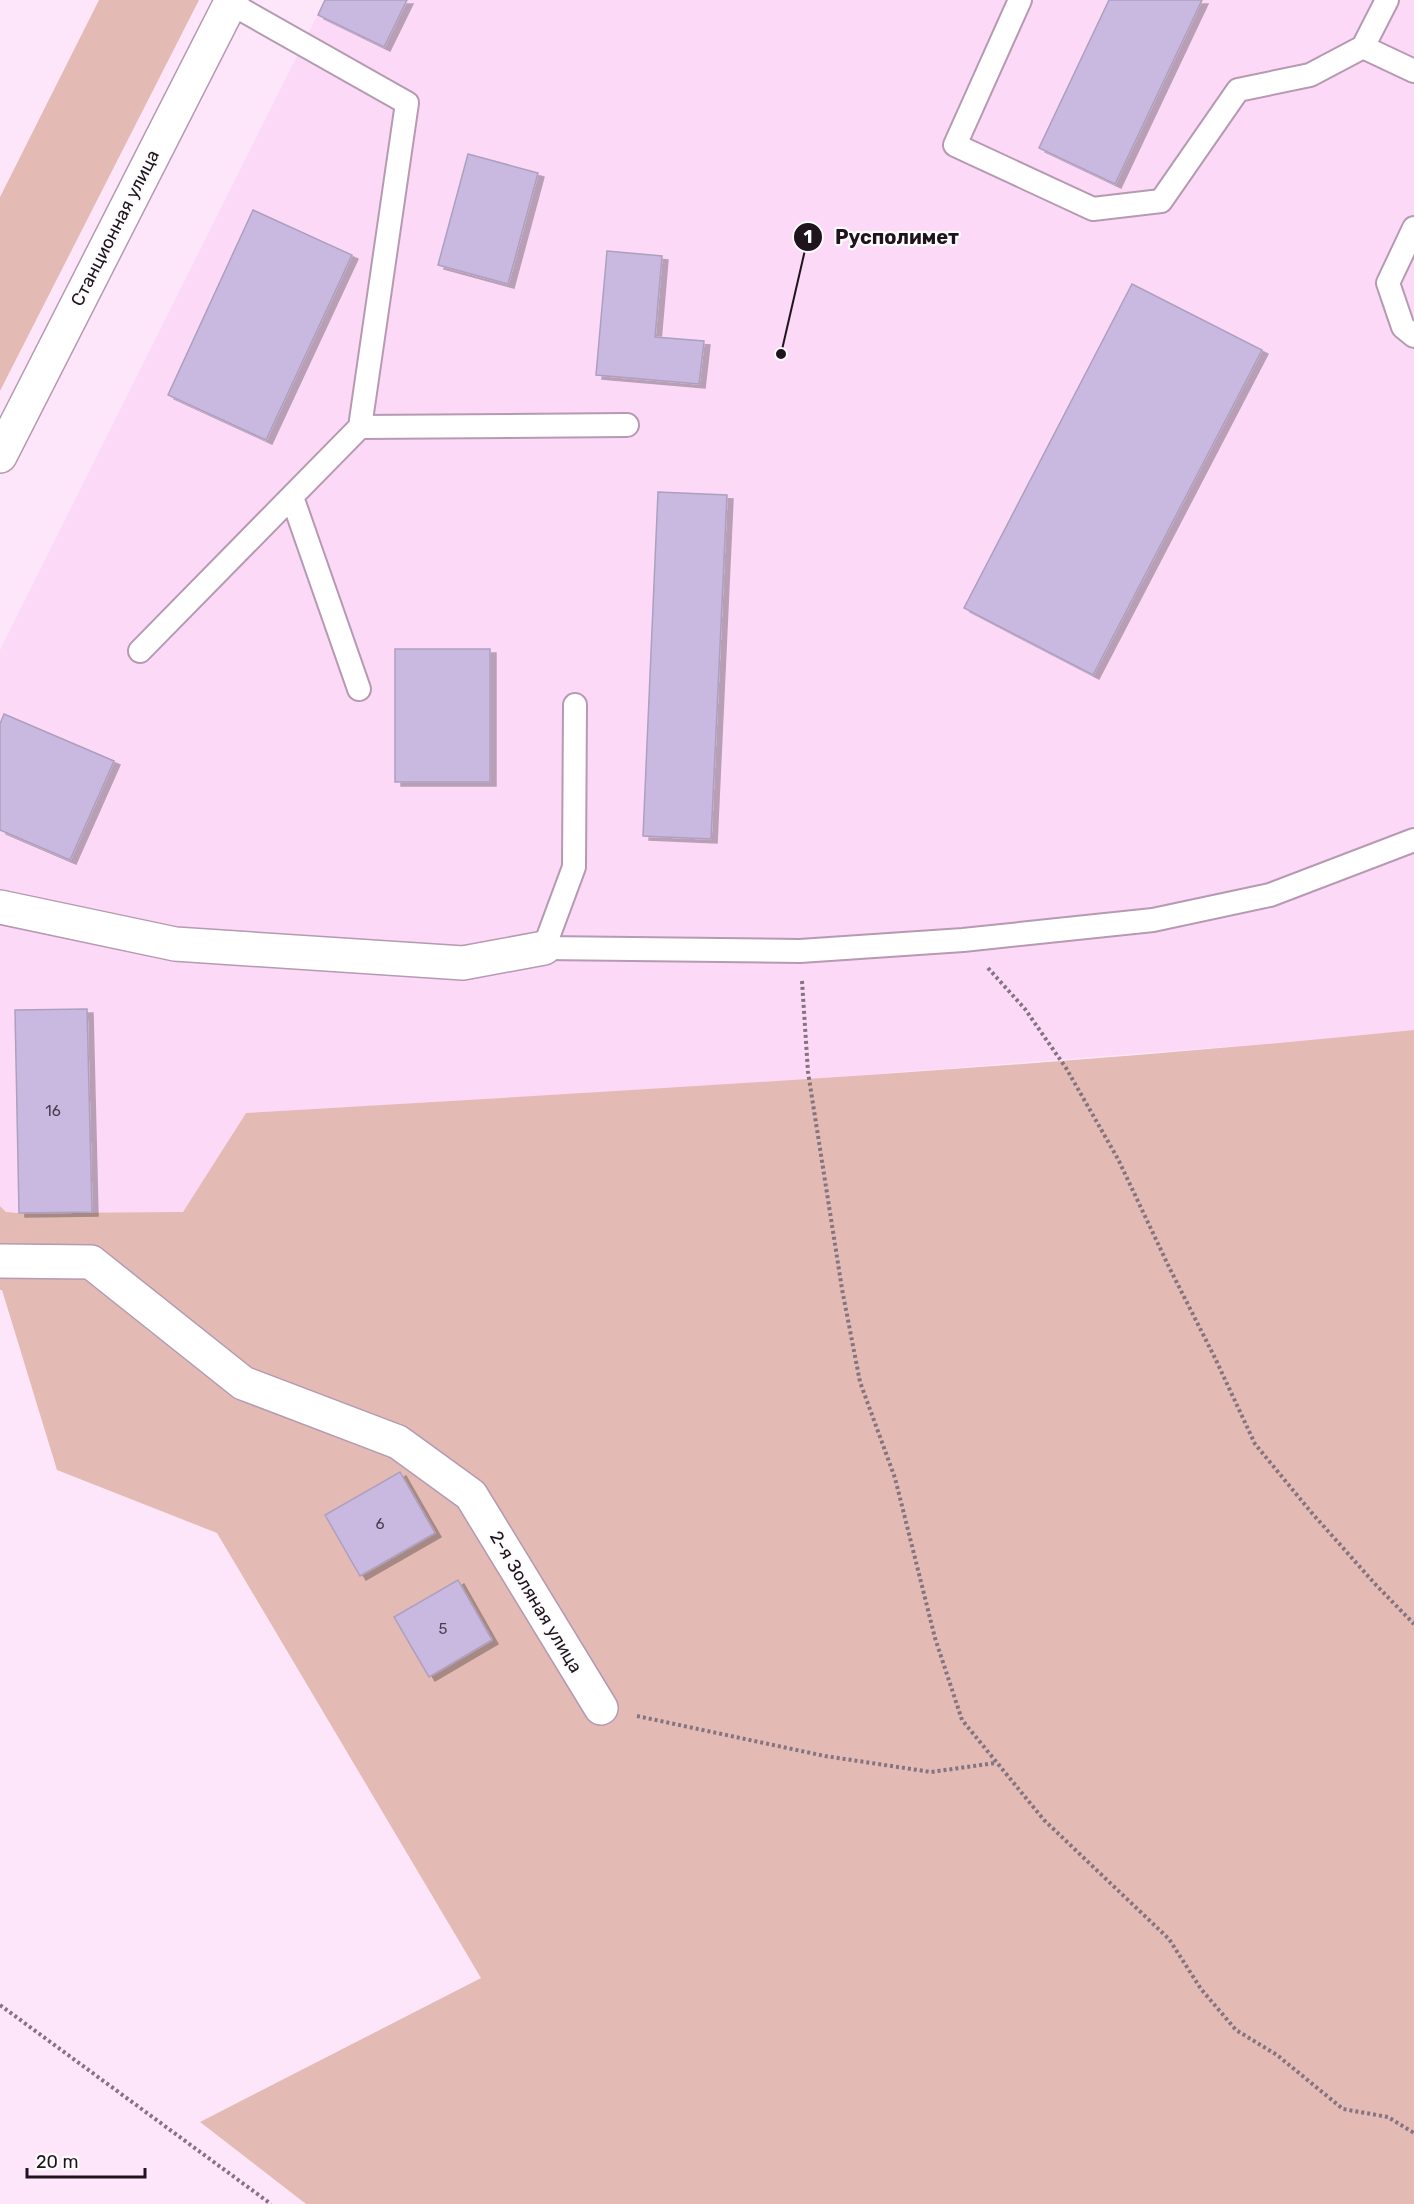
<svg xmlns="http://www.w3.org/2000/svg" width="1414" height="2204" font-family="Rubik,sans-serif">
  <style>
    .built { fill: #fcd9f7 }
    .green { fill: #e3bab4 }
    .building { fill: #c9b9e0; stroke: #ada0bf; stroke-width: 1.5; filter: url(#shadow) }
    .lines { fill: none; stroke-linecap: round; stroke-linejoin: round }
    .lane-casing { stroke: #b59ab1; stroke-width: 26 }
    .street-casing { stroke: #b59ab1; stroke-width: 36 }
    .path { stroke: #847482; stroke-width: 4; stroke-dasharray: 3 3; stroke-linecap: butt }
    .lane { stroke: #fff; stroke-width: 22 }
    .street { stroke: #fff; stroke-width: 33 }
    .labels { text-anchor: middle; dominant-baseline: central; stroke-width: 4.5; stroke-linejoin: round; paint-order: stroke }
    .number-label { font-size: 15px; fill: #4a3d4e }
    .street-label { font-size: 18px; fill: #1f141d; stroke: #fcfcfc }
    .leader { fill: none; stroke: #1f141d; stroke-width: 2 }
    .callout-dot { fill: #1f141d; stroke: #fcfcfc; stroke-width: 2 }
    .mark-label { font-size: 18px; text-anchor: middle; font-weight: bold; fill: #fff }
    .callout-label { font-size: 20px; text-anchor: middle; font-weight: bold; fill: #1f141d; stroke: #fcfcfc; stroke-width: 4.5; stroke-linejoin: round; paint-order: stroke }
  </style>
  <defs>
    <filter id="shadow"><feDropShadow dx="6" dy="4" stdDeviation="0" flood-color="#0004"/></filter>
  </defs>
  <rect width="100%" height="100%" fill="#fee6fa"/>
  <path class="built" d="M325,0H1414V1030L1313,1040L759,1083L246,1113L183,1212H6L0,1206V650Z"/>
  <path class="green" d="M99,0H199L0,391V197Z
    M1414,1030V2204H306L200,2122L481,1978L217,1533L57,1470L2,1290H0V1206L6,1212L19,1213L183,1212L246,1113C635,1090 1026,1069 1414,1030Z"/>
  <path class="building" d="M325,0H407L384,47L318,15Z
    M1109,0H1202L1115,184L1039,148Z
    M468,154L538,173L508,284L438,265Z
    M253,210L352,255L266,440L168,395Z
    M607,251L662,256L655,337L704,341L699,384L596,375Z
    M1132,284L1262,350L1093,675L964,608Z
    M658,492L727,495L711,839L643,836Z
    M395,649H490V782H395Z
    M4,714L114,761L70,860L0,830V724Z
    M87,1009L92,1212L19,1213L15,1010Z
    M400,1472L435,1533L360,1576L325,1515Z
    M458,1580L492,1640L429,1677L394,1617Z"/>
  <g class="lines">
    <g class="lane-casing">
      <path id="lane" d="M1020,0L955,145L1093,209L1161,201L1238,90L1310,75L1363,47L1414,71
        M1363,47L1387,0
        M1414,228L1388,283L1403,327L1414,336
        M360,427L627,425
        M292,497L359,689
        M140,651L360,427L407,103L230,3
        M575,705L574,867L544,948L800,951L963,940L1153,920L1270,895L1414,840"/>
    </g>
    <g class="street-casing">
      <path id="street" d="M0,456L232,0
        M0,907L175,944L463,963L544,948
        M0,1261L91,1262L243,1383L398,1442L471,1495L601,1708"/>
    </g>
    <path class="path" d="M988,968L1025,1009L1066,1068L1118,1159L1169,1267L1215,1358L1255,1444L1311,1512L1376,1585L1414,1624
      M802,981L808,1072L842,1289L860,1382L895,1478L935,1638L962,1720L1044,1820L1169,1939L1201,1989L1236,2030L1277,2055L1343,2109L1388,2117L1414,2133
      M637,1716L825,1756L931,1772L995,1763
      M0,2005L271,2204"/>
    <use href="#lane" class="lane"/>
    <use href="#street" class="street"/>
  </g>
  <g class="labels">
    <g class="number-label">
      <text x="53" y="1111">16</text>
      <text x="380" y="1524">6</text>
      <text x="443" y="1629">5</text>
    </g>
    <g class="street-label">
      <text transform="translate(115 228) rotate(-63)">Станционная улица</text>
      <text transform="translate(536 1602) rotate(59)">2-я Золяная улица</text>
    </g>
  </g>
  <path class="leader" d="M781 354L808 237"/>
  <g class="callout-dot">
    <circle cx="781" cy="354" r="6"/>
    <circle cx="808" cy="237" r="15"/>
  </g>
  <g class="mark-label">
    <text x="808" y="243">1</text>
  </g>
  <g class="callout-label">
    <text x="897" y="244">Русполимет</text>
  </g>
  <path d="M27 2168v9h118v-9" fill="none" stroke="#1f141d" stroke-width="3"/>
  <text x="36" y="2168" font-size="18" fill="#1f141d" stroke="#fcfcfc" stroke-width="4.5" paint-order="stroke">20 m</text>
</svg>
